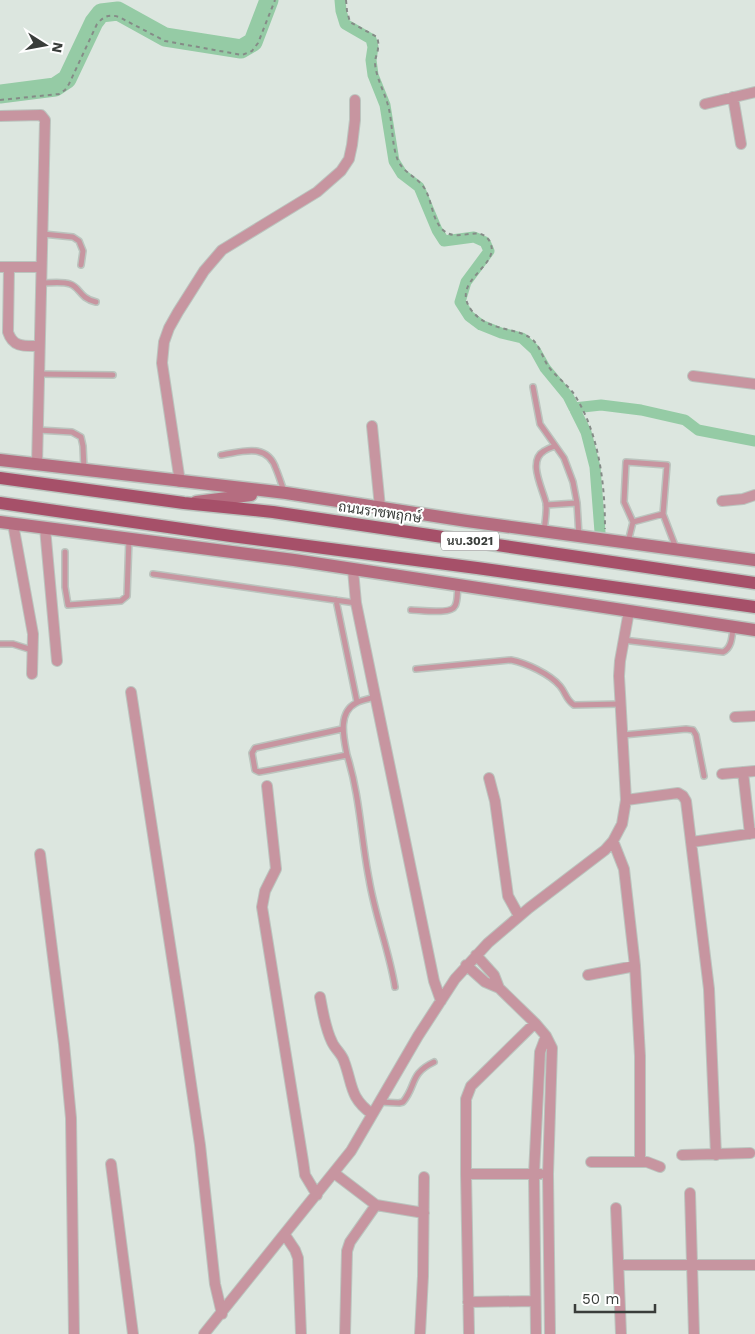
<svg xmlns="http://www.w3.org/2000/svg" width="755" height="1334" font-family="'Work Sans',Sarabun,sans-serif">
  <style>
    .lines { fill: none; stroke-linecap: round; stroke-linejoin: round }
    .canal { stroke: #95cba5; stroke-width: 11 }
    .river { stroke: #95cba5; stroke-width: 19 }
    .service-casing { stroke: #bbc4be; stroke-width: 8 }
    .minor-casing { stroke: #bbc4be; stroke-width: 12 }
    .secondary-casing { stroke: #bbc4be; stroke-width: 15 }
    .primary-casing { stroke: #bbc4be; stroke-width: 15 }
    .path { stroke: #858b87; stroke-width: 2; stroke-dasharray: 4 4; stroke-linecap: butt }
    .service { stroke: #c795a0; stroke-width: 5 }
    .minor { stroke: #c795a0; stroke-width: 10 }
    .secondary { stroke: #b56d80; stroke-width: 12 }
    .primary { stroke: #a65069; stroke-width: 12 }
    .labels { text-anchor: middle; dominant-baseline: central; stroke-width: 4; stroke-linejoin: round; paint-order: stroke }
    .shield { fill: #fff; stroke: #747775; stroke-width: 1 }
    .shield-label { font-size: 12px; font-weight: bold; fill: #393d3a }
    .street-label { font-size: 14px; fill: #393d3a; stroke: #fff }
  </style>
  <rect width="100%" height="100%" fill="#dce6df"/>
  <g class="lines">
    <path class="canal" d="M340,0L341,11L345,24L371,39L373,47L371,60L373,75L385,105L394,161L402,174L419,187L437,230L444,241L474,237L485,242L489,251L466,282L460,302L469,316L481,325L501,333L522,338L535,350L545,368L568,396L586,432L595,467L600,532
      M574,408L601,405L641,410L685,420L698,430L755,441"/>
    <path class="river" d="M0,94L55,87L67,79L94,22L101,13L118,11L165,37L241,49L253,42L269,0"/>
    <g class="service-casing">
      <path id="service" d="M43,234L73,237L79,241L83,251L81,265
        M41,283C50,283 62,281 70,284C80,287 79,298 96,302
        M39,374L113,375
        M533,387L540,424L564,458L573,482L577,503L579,536
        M38,430L72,432L81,437L83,446L84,469
        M221,455C242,452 267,442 276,469C279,476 281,483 284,491
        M546,505L577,503
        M633,522L663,514
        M544,531C545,522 547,512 546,503C543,489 527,461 544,451C547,449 552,447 555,446
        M628,542L633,522L624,502L626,462L667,465L663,514L676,548
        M65,552V587L68,605L121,601L127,596L129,538
        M153,574L356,603
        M336,600L357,702
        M411,610C420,610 451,615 455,606C458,601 457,592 458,586
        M623,640L723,652C732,648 732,636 733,628
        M0,644H13L32,650
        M416,669L511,660C526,663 550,674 560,686C566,693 566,700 574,705L620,704
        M342,729L255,748L252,753L255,770L259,772L270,770L347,755C344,739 337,713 356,703C361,700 369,699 375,697
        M623,735L686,729L693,730L696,735L704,776
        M347,755C360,796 361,838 369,879C375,916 389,950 395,987
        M379,1102L399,1103L403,1102C417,1085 409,1074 434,1062"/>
    </g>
    <g class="minor-casing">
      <path id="minor" d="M733,97L741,144
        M705,104L755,92
        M0,116L41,115L45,120L37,465
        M0,267H41
        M9,267L8,332C13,348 25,346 39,346
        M693,376L755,384
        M372,426L380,507
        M180,482L162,363L164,342L169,328L178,312L204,271L222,250L317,192L341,171L349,159L352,145L355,120V100
        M722,501L743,499L755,495
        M13,524L33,634L32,674
        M45,528L57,661
        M353,570L356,603L434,981L441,1001
        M131,692L181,1016L200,1145L215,1284L222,1314
        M735,717L755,716
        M743,772L750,834
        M722,774L755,771
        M489,778L495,801L508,896L519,916
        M267,786L276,869L265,891L262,907L303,1161L305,1175L317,1195
        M626,800L678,793L683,796L686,801L709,989L716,1155
        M613,841L624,869L635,966L640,1056V1162H647L660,1167
        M692,842L755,833
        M40,854L64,1044L71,1118L74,1334
        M476,955L494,975L499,988L535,1023L546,1036L552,1048L548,1174L550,1334
        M466,965L485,982L499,988
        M588,975L635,966
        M320,997C323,1012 325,1028 332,1042C335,1049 342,1054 344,1061C353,1085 349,1097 372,1114
        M682,1155L750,1153
        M591,1162H640
        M111,1164L133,1334
        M334,1173L376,1205L424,1213
        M466,1174H540
        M690,1193L694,1334
        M616,1208L621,1334
        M285,1235L295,1250L298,1258L301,1334
        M619,1265H755
        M468,1302L535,1301
        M204,1334L351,1151L418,1036L455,979L488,943L529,908L605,850L613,841L622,824L626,800L619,676L620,661L629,611
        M345,1334L347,1251L350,1242L376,1205
        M420,1334L423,1276L424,1177
        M469,1334L466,1174V1099L471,1086L535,1023
        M536,1334L534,1174L540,1052L546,1036"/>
    </g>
    <g class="secondary-casing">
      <path id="secondary" d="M0,460L286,493L467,521L755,560
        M196,502L251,495
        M0,522L294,560L755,630"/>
    </g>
    <g class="primary-casing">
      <path id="primary" d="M0,478L184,503L273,512L755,583
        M0,503L231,536L477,568L755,607"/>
    </g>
    <path class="path" d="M346,0L347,11L350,22L377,37C378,40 379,45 378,48C378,53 375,57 375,63C376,77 383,89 387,102C393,120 391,141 397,158C402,173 418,177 425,189C432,201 432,220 443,230C458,244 480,223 490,242C502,267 448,280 472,311C490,333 517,326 533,340C540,347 543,358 548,366C555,376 568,385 574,394C599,433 605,483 605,529
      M0,100L59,94L65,90L69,84L97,24C104,16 109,14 119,17L165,41L242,55L252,51L258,43L275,0"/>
    <use href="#service" class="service"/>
    <use href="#minor" class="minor"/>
    <use href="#secondary" class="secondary"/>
    <use href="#primary" class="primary"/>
  </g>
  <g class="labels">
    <rect class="shield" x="441" y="531.5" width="58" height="19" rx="4"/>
    <g class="shield-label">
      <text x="470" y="541">นบ.3021</text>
    </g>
    <g class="street-label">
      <text transform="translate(380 512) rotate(8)">ถนนราชพฤกษ์</text>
    </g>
  </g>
  <g transform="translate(45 45) rotate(101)" stroke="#ffffff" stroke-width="4" paint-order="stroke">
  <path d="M0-4L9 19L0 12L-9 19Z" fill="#393d3a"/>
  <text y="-8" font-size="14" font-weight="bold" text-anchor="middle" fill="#393d3a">N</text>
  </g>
  <path d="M575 1304v8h80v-8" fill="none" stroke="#393d3a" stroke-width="2.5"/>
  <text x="582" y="1304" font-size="15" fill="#393d3a" stroke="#ffffff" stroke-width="4" paint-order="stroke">50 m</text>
</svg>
